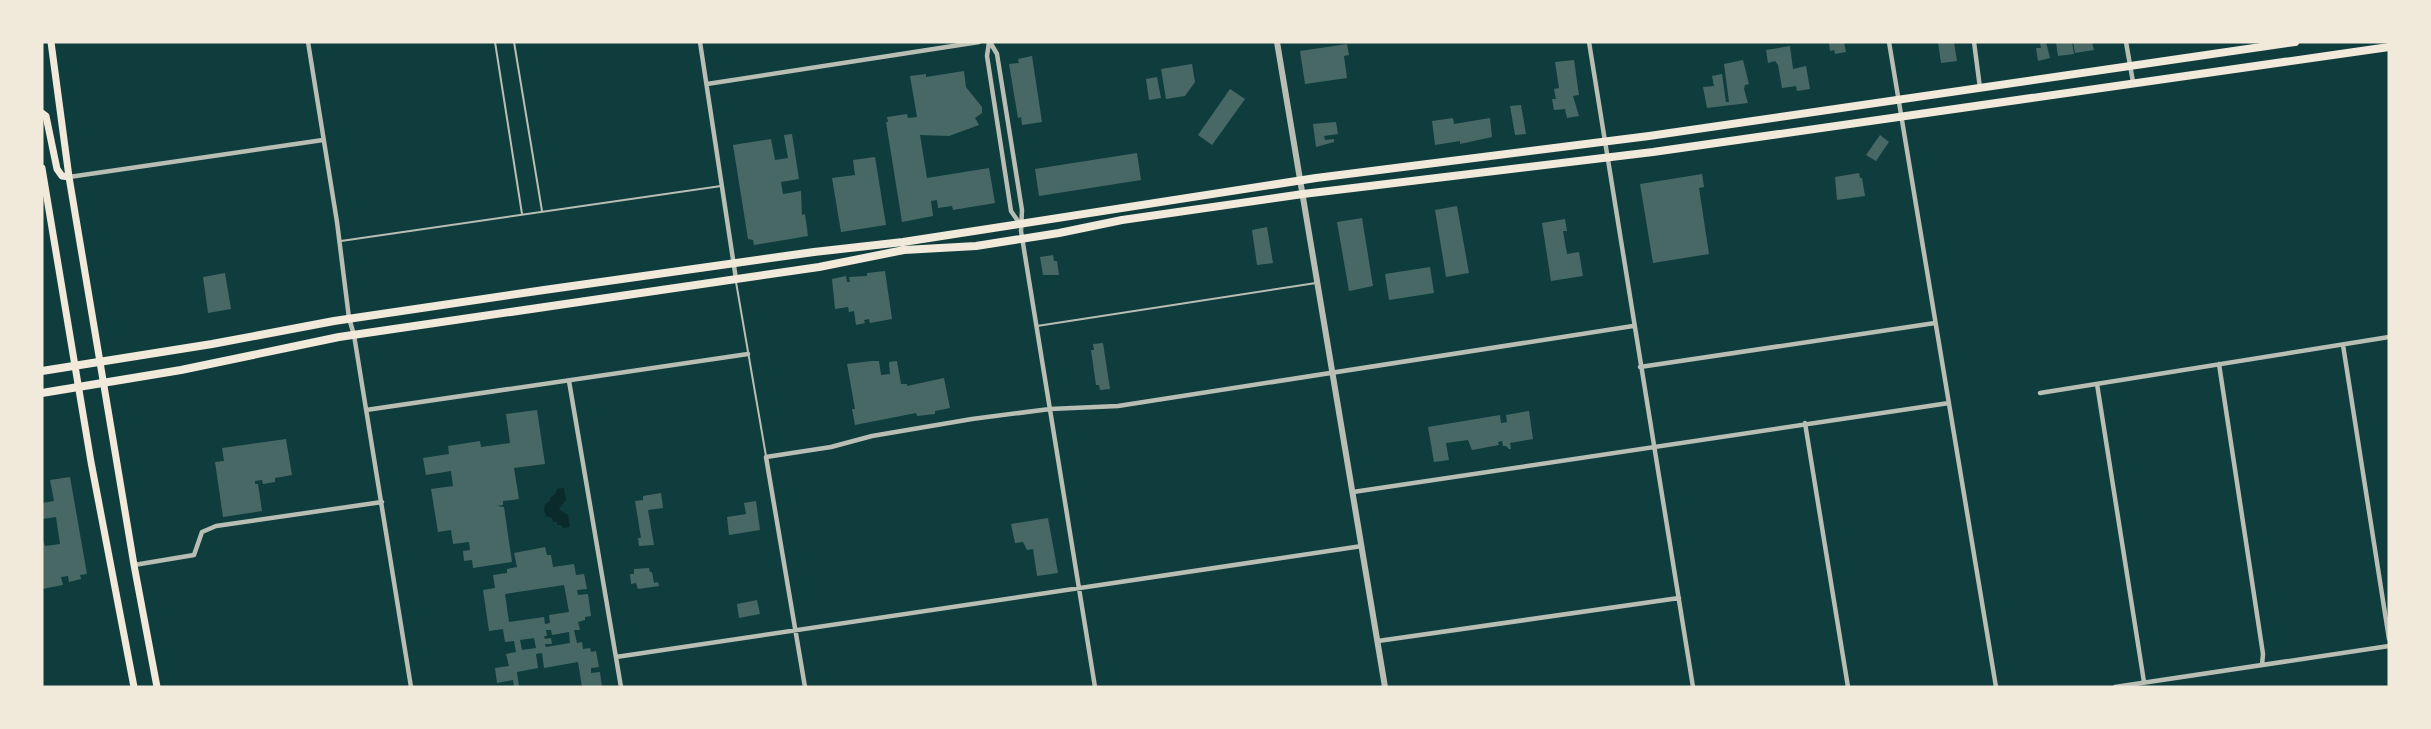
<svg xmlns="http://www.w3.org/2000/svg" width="2431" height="729" font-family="'Crimson Pro',serif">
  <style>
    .water { fill: #0a2a2b }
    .building { fill: #486865; fill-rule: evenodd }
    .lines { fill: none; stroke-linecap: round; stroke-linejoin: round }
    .service { stroke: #b8beb3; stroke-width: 2 }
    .minor { stroke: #b8beb3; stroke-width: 4.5 }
    .tertiary { stroke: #b8beb3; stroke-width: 6 }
    .secondary { stroke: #f1e9da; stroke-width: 7 }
    .primary { stroke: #f1e9da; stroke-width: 8 }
  </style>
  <rect width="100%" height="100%" fill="#0f3d3e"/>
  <path class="water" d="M564,488L566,500L559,509L568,515L570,527L563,528L561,525H557V522H553L552,518L546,516L544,510L545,504L550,501V498L556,493L557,489Z"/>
  <path class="building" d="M1829,42H1844L1846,52L1835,54L1834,50L1830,51Z
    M1938,42H1954L1957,61L1941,63Z
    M2046,42L2050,58L2038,61L2036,48H2041L2040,43Z
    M2072,42L2074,54L2058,56L2056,43Z
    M2073,42H2092L2094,50L2075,53Z
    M1347,44L1349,55L1344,56L1347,78L1305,84L1300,51Z
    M1790,46L1793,69L1806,66L1810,89L1797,91L1796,86L1782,88L1778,65L1775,61L1768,63L1766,50Z
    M1032,56L1042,122L1022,125L1021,117L1018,118L1009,64L1019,63L1018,59Z
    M1574,60L1579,95L1573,96L1579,116L1567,118L1565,109L1554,110L1552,99H1556L1554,89L1559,88L1555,62Z
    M1743,60L1749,84L1745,85L1744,89L1748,103L1707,108L1703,87L1714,86L1712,76L1722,74L1726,102H1729L1724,64Z
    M1192,64L1195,82L1185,96L1166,99L1161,69Z
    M964,71L966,87L982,107V113L975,118L979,125L949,136L920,135L927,178L989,168L995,203L953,210L952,206L938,208L937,200L931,201L933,216L902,222L886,122H888L887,117L907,114L908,118L917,117L910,76L926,74V77Z
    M1157,77L1161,98L1149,100L1146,79Z
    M1230,89L1245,99L1212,145L1198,135Z
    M1521,105L1526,134L1515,135L1510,106Z
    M1453,118L1454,124L1490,118L1492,137L1460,144V141L1435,145L1432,121Z
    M1336,122L1338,134L1324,136L1325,140L1334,139V142L1316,147L1313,124Z
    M792,134L799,179L781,182L783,194L801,191L802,215L805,214L808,236L754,245L753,240L748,239L733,145L771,139L775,160L788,158L784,135Z
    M1880,135L1889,142L1876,161L1866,155Z
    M1137,153L1141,180L1039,196L1035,169Z
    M875,157L886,225L841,232L832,178L855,175L853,160Z
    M1859,173L1860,178H1862L1865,196L1837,200L1835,177Z
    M1702,174L1704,187L1699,188L1709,254L1653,263L1640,184Z
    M1457,206L1469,273L1446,277L1435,210Z
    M1362,218L1373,286L1349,291L1337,222Z
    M1565,219L1567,231H1563L1567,254L1579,252L1583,276L1551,281L1542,223Z
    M1267,227L1273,263L1257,265L1252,230Z
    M1053,255L1054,261H1057L1059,275H1043L1040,257Z
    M1430,267L1434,293L1389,300L1385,274Z
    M885,271L892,319L870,323L869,319L864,320L865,323L856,325L854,311L849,312L848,307L835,309L832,279L846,276L847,282H850L849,277L867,276V273Z
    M225,273L231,309L208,313L203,277Z
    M1103,343L1110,389L1100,390L1099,385H1096L1091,350H1094L1093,344Z
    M872,361H879L881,375L890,374L889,362L897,361L901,384H907V386L944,378L950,408L935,411V414L917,416L916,413L855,425L852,409H855L847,364Z
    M537,410L545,464L514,468L519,499L503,501V505L497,506L504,507L512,562L473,568L472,560L464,561L463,551L470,550L469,542L453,544L451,530L438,532L431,489L453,486L451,471L426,475L423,458L449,454L448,446L480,441L481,447L510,443L506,414Z
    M1529,411L1533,439L1510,443L1511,449H1509L1506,446H1503L1502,441L1498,442L1499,445L1472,450L1468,440L1446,443L1449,460L1434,462L1428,427L1500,415L1501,423L1507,422L1506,415Z
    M286,439L292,475L275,478V482L263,484L262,480L255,481V484H258L262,511L223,517L215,462L224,461L222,448Z
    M70,477L87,574L80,575L81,579L69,582L68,576L61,577L63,585L42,589V538L45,546L60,544L56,517L42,519V503L54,501L50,480Z
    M661,493L663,508L648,510L654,545L639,546L638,538H641L635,501L643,500V496Z
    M756,501L760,530L729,535L727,517L746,514L744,503Z
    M1048,518L1058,573L1037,576L1033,549L1027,550L1023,542L1015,543L1011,524Z
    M545,547L547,555H551L553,567L574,564L576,575L584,574L587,589L577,590L578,595L588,594L591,616L585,617V620L578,622L580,630H574L577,643L582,642L583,649L590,648L591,652L596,651L599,667L591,668V673L600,672L602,687H582L578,662L544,668L542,653L536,654L538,668L517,672L519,687H514L513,680L497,683L495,668L509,666L506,654L516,652L514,641L505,642L503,629L489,631L483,590L495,588L493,575L507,573V569L517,567L514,553ZM564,585L569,612L549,615L550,623L545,624L544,617L509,622L505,594ZM546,630H551L552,635L569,632L570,643L546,647L545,644H552L551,638L545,639L544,636H547ZM534,638L536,648L522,650L520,640Z
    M649,568L650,572H652L654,583L658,582L659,586L638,589L636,583L631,584L630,574H634V569Z
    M757,600L760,614L739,618L737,604Z"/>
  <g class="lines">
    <path class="service" d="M495,42L522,214
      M514,42L542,211
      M341,241L721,186
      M736,282L766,456
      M1037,326L1316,283"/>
    <path class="minor" d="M308,42L337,222L349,318L354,335L411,687
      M700,42L736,279
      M989,42L987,56L1011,211L1020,224
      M990,42L997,54L1022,210L1021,231L1095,687
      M1589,42L1693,687
      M1889,42L1996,687
      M1974,42L1980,88
      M2126,42L2133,82
      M707,84L979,42
      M69,177L323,140
      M2343,345L2389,639
      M2219,364L2263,654L2262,665
      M1640,367L1935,323
      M569,381L621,687
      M2097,384L2144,682
      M2040,393L2389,337
      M366,410L748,354
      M1805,423L1848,687
      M1353,492L1949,403
      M134,565L194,555L202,532L216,526L382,502
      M1378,641L1679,598
      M616,657L1362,546
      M805,687L766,457L831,447L872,436L972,419L1050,409L1118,406L1633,326
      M2115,687L2389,646"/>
    <path class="tertiary" d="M1277,42L1385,687"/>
    <path class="secondary" d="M51,42L69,177L134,565L157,687
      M42,113L46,116L57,169L62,176L69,177
      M42,168L91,462L134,687"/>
    <path class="primary" d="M42,371L212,344L334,321L544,290L814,252L903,242L1316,178L1649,136L2295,42
      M42,393L181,370L339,337L819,267L904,250L976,246L1059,233L1122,220L1303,194L1653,152L2389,47"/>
  </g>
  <rect width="2431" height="729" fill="none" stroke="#f1e9da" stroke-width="87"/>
</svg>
